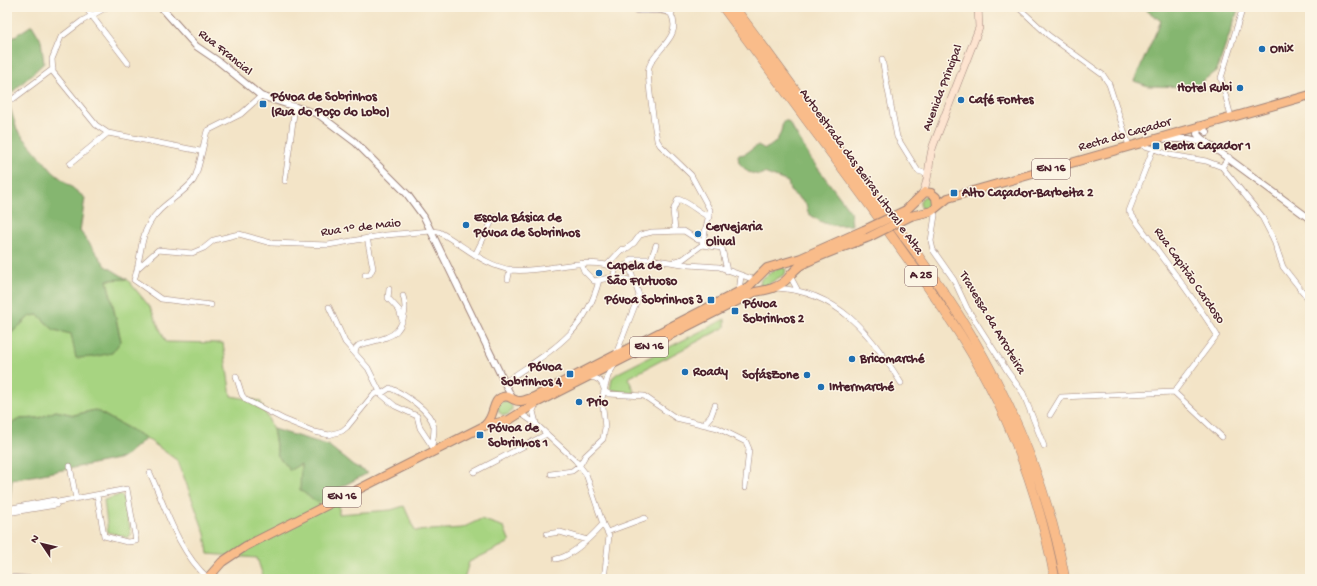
<svg xmlns="http://www.w3.org/2000/svg" width="1317" height="586" font-family="'Gochi Hand',sans-serif">
  <style>
    .green { fill: #a7d481; stroke: #787a56 }
    .forest { fill: #85b66f; stroke: #686a4d }
    .lines { fill: none; stroke-linecap: round; stroke-linejoin: round }
    .minor-casing { stroke: #9e8279; stroke-width: 6 }
    .tertiary-casing { stroke: #9e8279; stroke-width: 8 }
    .secondary-casing { stroke: #9e8279; stroke-width: 8 }
    .primary-casing { stroke: #9e8279; stroke-width: 10 }
    .motorway-casing { stroke: #9e8279; stroke-width: 10 }
    .minor { stroke: #fff; stroke-width: 5 }
    .tertiary { stroke: #fff; stroke-width: 6 }
    .secondary { stroke: #fde4d0; stroke-width: 7 }
    .primary { stroke: #f9bc8a; stroke-width: 8 }
    .motorway { stroke: #f9bc8a; stroke-width: 9 }
    .primary-bridge-casing { stroke: #9e8279; stroke-width: 10; stroke-linecap: butt }
    .primary-bridge { stroke: #f9bc8a; stroke-width: 8 }
    .poi-dot { fill: #1f6fb2; stroke: #fcf5e5; stroke-width: 1.5 }
    .labels { text-anchor: middle; dominant-baseline: central; stroke-width: 3; stroke-linejoin: round; paint-order: stroke }
    .shield { fill: #fcf5e5; stroke: #7f5f63; stroke-width: 1 }
    .shield-label { font-size: 12px; font-weight: bold; fill: #4a1f2b }
    .poi-label { font-size: 13px; font-weight: bold; fill: #4a1f2b; stroke: #fcf5e5; text-anchor: start }
    .street-label { font-size: 13px; fill: #4a1f2b; stroke: #fcf5e5 }
  </style>
  <rect width="100%" height="100%" fill="#fcf5e5"/>
  <filter id="ink" filterUnits="userSpaceOnUse"><feTurbulence type="fractalNoise" baseFrequency=".025" numOctaves="2"/><feDisplacementMap in="SourceGraphic" scale="8" xChannelSelector="R" yChannelSelector="G"/><feConvolveMatrix kernelMatrix="1 2 1 2 8 2 1 2 1" color-interpolation-filters="sRGB"/></filter>
  <filter id="wash" filterUnits="userSpaceOnUse"><feTurbulence type="fractalNoise" baseFrequency=".012" numOctaves="4" result="noise"/><feDisplacementMap in="SourceGraphic" scale="16" xChannelSelector="R" yChannelSelector="G"/><feGaussianBlur stdDeviation="0.9" result="paint"/><feColorMatrix in="noise" values="0 0 0 0 0 0 0 0 0 0 0 0 0 0 0 0 0 1.4 0 .05"/><feComposite in="paint" operator="in"/></filter>
  <g filter="url(#wash)">
    <rect width="100%" height="100%" fill="#f3e4c7"/>
    <path class="green" d="M920 203a7 7 0 1 1 14 0a7 7 0 1 1-14 0Z
      M780,267L786,269L785,274L765,286L760,285L761,279Z
      M127,279L150,307L166,342L223,343L231,396L260,401L273,429L278,456L301,464V476L315,501L339,506V514L391,510L404,506L415,531L462,528L481,519L504,527L510,542L469,562L464,579H264L257,558L208,554L205,534L178,461L146,438L95,410L74,415L56,411L39,418L19,419L7,427V337L30,316L38,315L54,330L121,341L107,280Z
      M725,319V327L628,378L635,393L610,390L612,378L618,373Z
      M498 408a7 7 0 1 1 14 0a7 7 0 1 1-14 0Z
      M120,495L124,498L131,534L128,538L108,532L104,500Z"/>
    <path class="forest" d="M1142,7H1239L1217,70L1195,87L1148,86L1134,81L1161,21Z
      M32,25L41,40L44,63L7,97L17,130L53,172L85,198L80,231L106,266L127,279L107,280L121,341L112,353L93,357L76,358L71,334L54,330L38,315L30,316L7,337V41Z
      M783,121H788L811,159L850,211L852,225C830,226 825,226 808,213L806,204L790,191L788,182L764,173L759,175L748,172L739,163L738,155L745,154L758,145L765,149C778,143 781,135 783,121Z
      M95,410L146,438L123,458L12,480L10,499L7,479V427L19,419L39,418L56,411L74,415Z
      M273,429L328,445L353,465L368,473L339,488V506L315,501L300,490L301,464L290,470L278,456Z"/>
  </g>
  <g filter="url(#ink)">
    <g class="lines">
      <g class="minor-casing">
        <path id="minor" d="M85,7L128,63
          M107,7L82,21L61,37L52,59L53,72L96,125L108,133L200,151
          M624,7C641,16 661,6 671,14
          M1018,7L1048,35L1103,75L1109,84L1129,146
          M671,14C683,37 655,49 649,67C646,75 655,129 657,140L660,145L691,175L710,210L702,245
          M671,14L675,7
          M882,59L897,137L918,171L928,174
          M13,99L53,69
          M1231,117L1221,78L1243,7
          M1139,144L1171,155L1206,161L1222,167L1261,215L1273,238L1283,267L1310,301
          M1153,149L1129,211C1158,252 1190,292 1217,335L1174,392L1222,437
          M70,164L108,133
          M1222,167L1229,157
          M285,181L295,106
          M932,211L935,215L931,241L933,250L954,280L967,308L1008,372L1023,393L1044,446
          M675,230L673,211L678,199C691,203 698,213 710,217
          M702,245L722,248L727,271
          M625,250L634,243L640,235L652,232L684,231L698,240H703
          M475,255L494,217
          M651,259L656,245
          M675,261L683,259L702,245
          M581,263L584,271L594,281L614,277L615,269L629,264
          M608,264L622,249L625,250
          M629,264L631,259H650L689,265L719,267L755,280
          M138,268L158,250L192,253L204,248L214,240L239,234L271,243L328,245L386,235L431,231L439,232C464,245 484,266 512,270C541,274 592,254 615,269
          M365,275L370,274L373,268L367,238
          M790,276L797,289
          M614,277L634,281L629,264
          M508,279L510,269
          M776,288C838,291 871,334 901,383
          M389,289L388,298L399,310L402,320
          M739,291L741,276
          M211,305L161,299L134,280C141,261 139,241 149,224C159,205 180,197 193,181C198,175 204,141 207,131L241,114L261,96
          M329,307L345,342L368,368L381,394L395,406L417,416L420,428L432,446
          M355,353L356,348L359,345C369,342 378,341 387,337C403,332 408,310 403,296
          M616,354L639,295L634,281
          M236,376L242,395L246,400L283,419L315,432L329,435L342,431L347,427L373,395L377,393L381,394L390,388C404,394 431,410 434,427C434,433 433,440 432,446
          M590,377C598,378 602,381 604,389
          M505,382C548,352 586,334 599,280
          M604,391L609,394L644,396L676,418L718,428L746,442L749,449L745,488
          M536,404L533,411L536,423
          M520,413L536,424L575,460L586,474L603,524L609,536L604,579
          M1050,415L1061,397L1174,392
          M704,424L711,416L715,405
          M70,466L76,499
          M474,472L547,434
          M150,473C166,509 178,551 208,578
          M551,474L572,471L580,465L585,456L603,439L605,428L602,398L608,376L615,364
          M7,509L54,500L58,502L127,489L136,541L127,542L104,536L97,495
          M7,513L56,505L58,502
          M607,532L645,518
          M547,534L560,532L587,540
          M556,559C572,557 592,536 603,524
          M7,577L47,579"/>
      </g>
      <g class="tertiary-casing">
        <path id="tertiary" d="M161,7L196,46L218,61L261,96L318,114L355,142L407,194L424,217L512,398
          M1207,132L1199,126L1197,134L1202,139L1310,219
          M1165,139H1189L1206,143"/>
      </g>
      <g class="secondary-casing">
        <path id="secondary" d="M922,194C930,180 928,161 933,146L979,28L978,7"/>
      </g>
      <g class="primary-casing">
        <path id="primary" d="M906,210L925,192L931,193L936,197L937,206
          M911,216L932,211L948,198L1310,95
          M485,425C496,416 491,400 503,397C508,395 510,398 515,400C520,403 528,399 534,397L748,287L767,268L801,258L864,230
          M207,579L222,562L246,546L484,426L509,420L536,403L755,292C767,290 779,288 788,278C792,273 795,269 801,265C822,254 847,246 869,237"/>
      </g>
      <g class="motorway-casing">
        <path id="motorway" d="M723,7C772,74 822,140 871,207C901,250 933,292 961,336C1008,410 1039,494 1055,579
          M734,7C773,59 811,112 849,164C891,219 934,274 970,333C1015,409 1049,492 1065,579"/>
      </g>
      <use href="#minor" class="minor"/>
      <use href="#tertiary" class="tertiary"/>
      <use href="#secondary" class="secondary"/>
      <use href="#primary" class="primary"/>
      <use href="#motorway" class="motorway"/>
      <g class="primary-bridge-casing">
        <path id="primary-bridge" d="M864,230L906,210
          M869,237L911,216"/>
      </g>
      <use href="#primary-bridge" class="primary-bridge"/>
    </g>
  </g>
  <g class="poi-dot">
    <circle cx="1262" cy="49" r="4"/>
    <circle cx="1240" cy="88" r="4"/>
    <circle cx="961" cy="100" r="4"/>
    <rect x="259" y="100" width="8" height="8" rx="2"/>
    <rect x="1152" y="142" width="8" height="8" rx="2"/>
    <rect x="950" y="189" width="8" height="8" rx="2"/>
    <circle cx="466" cy="225" r="4"/>
    <circle cx="698" cy="234" r="4"/>
    <circle cx="599" cy="273" r="4"/>
    <rect x="707" y="296" width="8" height="8" rx="2"/>
    <rect x="731" y="307" width="8" height="8" rx="2"/>
    <circle cx="852" cy="359" r="4"/>
    <circle cx="685" cy="372" r="4"/>
    <rect x="566" y="370" width="8" height="8" rx="2"/>
    <circle cx="807" cy="375" r="4"/>
    <circle cx="821" cy="387" r="4"/>
    <circle cx="579" cy="402" r="4"/>
    <rect x="476" y="431" width="8" height="8" rx="2"/>
  </g>
  <g class="labels">
    <g class="shield">
      <rect x="1032" y="159" width="38" height="20" rx="3"/>
      <rect x="905" y="266" width="32" height="20" rx="3"/>
      <rect x="630" y="337" width="38" height="20" rx="3"/>
      <rect x="323" y="487" width="38" height="20" rx="3"/>
    </g>
    <g class="shield-label">
      <text x="1051" y="169">EN 16</text>
      <text x="921" y="276">A 25</text>
      <text x="649" y="347">EN 16</text>
      <text x="342" y="497">EN 16</text>
    </g>
    <g class="poi-label">
      <text x="1270" y="49">Onix</text>
      <text x="1232" y="88" text-anchor="end">Hotel Rubi</text>
      <text x="271" y="97">Póvoa de Sobrinhos<tspan x="271" dy="15">(Rua do Poço do Lobo)</tspan></text>
      <text x="969" y="100">Café Fontes</text>
      <text x="1164" y="146">Recta Caçador 1</text>
      <text x="962" y="193">Alto Caçador-Barbeita 2</text>
      <text x="474" y="218">Escola Básica de<tspan x="474" dy="15">Póvoa de Sobrinhos</tspan></text>
      <text x="706" y="227">Cervejaria<tspan x="706" dy="15">Olival</tspan></text>
      <text x="607" y="266">Capela de<tspan x="607" dy="15">São Frutuoso</tspan></text>
      <text x="703" y="300" text-anchor="end">Póvoa Sobrinhos 3</text>
      <text x="743" y="304">Póvoa<tspan x="743" dy="15">Sobrinhos 2</tspan></text>
      <text x="860" y="359">Bricomarché</text>
      <text x="562" y="367" text-anchor="end">Póvoa<tspan x="562" dy="15">Sobrinhos 4</tspan></text>
      <text x="693" y="372">Roady</text>
      <text x="799" y="375" text-anchor="end">SofásZone</text>
      <text x="829" y="387">Intermarché</text>
      <text x="587" y="402">Prio</text>
      <text x="488" y="428">Póvoa de<tspan x="488" dy="15">Sobrinhos 1</tspan></text>
    </g>
    <g class="street-label">
      <text transform="translate(225 53) rotate(39)">Rua Francial</text>
      <text transform="translate(943 88) rotate(-69)">Avenida Principal</text>
      <text transform="translate(1125 135) rotate(-16)">Recta do Caçador</text>
      <text transform="translate(861 172) rotate(54)">Autoestrada das Beiras Litoral e Alta</text>
      <text transform="translate(361 228) rotate(-7)">Rua 1° de Maio</text>
      <text transform="translate(1189 276) rotate(55)">Rua Capitão Cardoso</text>
      <text transform="translate(992 323) rotate(59)">Travessa da Arroteira</text>
    </g>
  </g>
  <rect width="1317" height="586" fill="none" stroke="#fcf5e5" stroke-width="24"/>
  <g transform="translate(42 544) rotate(305)" stroke="#fcf5e5" stroke-width="3" paint-order="stroke">
  <path d="M0-3L7 15L0 10L-7 15Z" fill="#4a1f2b"/>
  <text y="-6" font-size="11" font-weight="bold" text-anchor="middle" fill="#4a1f2b">N</text>
  </g>
</svg>
